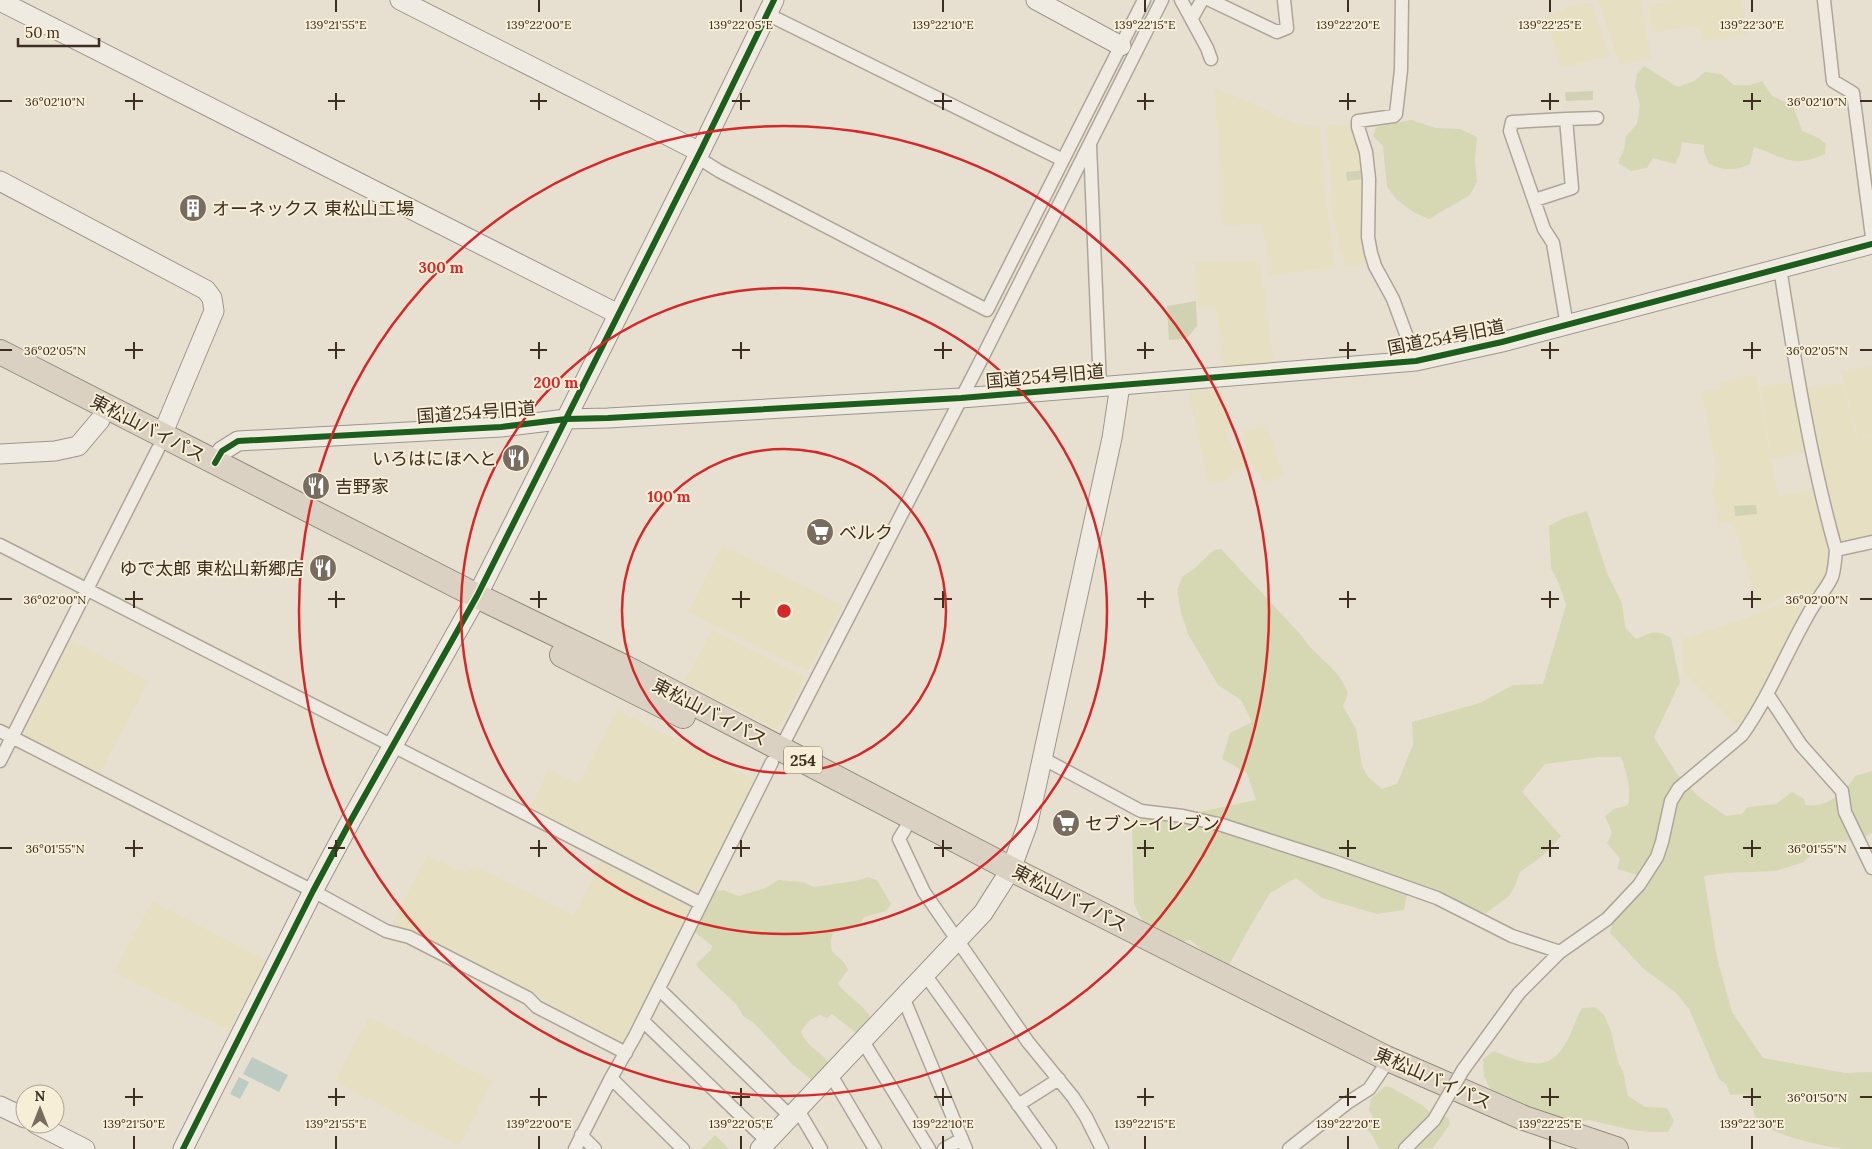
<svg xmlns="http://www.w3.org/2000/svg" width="1872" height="1149" font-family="Lora,'Noto Sans JP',serif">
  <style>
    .farmland { fill: #e6dfc2 }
    .green { fill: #d6d7b3 }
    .cemetery { fill: #d1d1b3 }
    .water { fill: #bcccc2 }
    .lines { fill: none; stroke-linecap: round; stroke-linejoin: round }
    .street-casing { stroke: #ada599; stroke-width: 15 }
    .secondary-casing { stroke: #9c958a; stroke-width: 21 }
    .highway-casing { stroke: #928b80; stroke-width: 26 }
    .street { stroke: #efebe3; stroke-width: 12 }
    .secondary { stroke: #efebe3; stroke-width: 19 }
    .highway { stroke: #dad1c2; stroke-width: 24 }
    .street-bridge-casing { stroke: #ada599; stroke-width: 15; stroke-linecap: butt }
    .street-bridge { stroke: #efebe3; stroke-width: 12 }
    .cycleway-casing { stroke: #f7eed8; stroke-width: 9 }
    .cycleway { stroke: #1b5e20; stroke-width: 6 }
    .ticks { fill: none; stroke: #3d2e20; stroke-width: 2 }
    .ring { fill: none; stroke: #d62828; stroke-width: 2.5 }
    .labels { text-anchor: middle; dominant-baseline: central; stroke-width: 4; stroke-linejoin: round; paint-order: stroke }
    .shield { fill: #f7eed8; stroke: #756857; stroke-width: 1 }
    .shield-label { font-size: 16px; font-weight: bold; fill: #3d2e20 }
    .poi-label { font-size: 18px; fill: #3d2e20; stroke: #f7eed8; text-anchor: start }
    .street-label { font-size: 18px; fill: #3d2e20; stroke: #f7eed8 }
    .ticks-label { font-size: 12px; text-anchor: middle; fill: #3d2e20; stroke: #f7eed8; stroke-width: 4; stroke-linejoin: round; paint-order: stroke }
    .centre { fill: #d62828; stroke: #f7eed8; stroke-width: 2.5 }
    .ring-label { font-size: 15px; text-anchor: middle; font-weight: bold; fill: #d62828; stroke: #f7eed8; stroke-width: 4; stroke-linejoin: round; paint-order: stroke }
  </style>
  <rect width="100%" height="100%" fill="#e7e0d1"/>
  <path class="farmland" d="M1598,0H1641L1651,58L1620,65Z
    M1677,0H1742L1747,34L1703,41L1699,26L1653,33L1647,5Z
    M1591,2L1609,56L1561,68L1546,17L1567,7Z
    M1215,88L1255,104L1283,119L1301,125L1319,127L1329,224L1336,267L1269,275L1263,224L1222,225Z
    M1351,124L1355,127L1364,169L1345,171L1346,182L1365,180L1371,263L1345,266V262L1338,246L1333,211L1326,126Z
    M1255,261L1261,265L1274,364L1223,367L1216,308L1198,309L1195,263Z
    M1872,366V435L1858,438L1841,372Z
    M1756,375L1778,497L1818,489L1829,539L1832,564L1827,579L1806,611L1798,590L1758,609L1737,533L1730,522L1719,524L1712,490L1715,479L1716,463L1701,392L1721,389L1719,382Z
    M1796,381L1809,452L1772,459L1760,387Z
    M1843,383L1857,439L1872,436V538L1839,546L1804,388Z
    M1221,389L1232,428L1225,430L1232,450L1239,448L1246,468L1231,472L1232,475L1229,476V479L1209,484L1188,392Z
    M1266,425L1284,474L1264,484L1259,471L1256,472L1249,459L1242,432Z
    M722,545L843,606L808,671L688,612Z
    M1798,595L1805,613L1742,731L1688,677L1683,669L1681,642L1685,639L1755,615Z
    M712,630L805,677L778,730L684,682Z
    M68,640H71L149,681L98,777L17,735Z
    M617,710L757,781L698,896L531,810V806L549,769L578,784Z
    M427,855L459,871L466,872L474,868L481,869L573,915L603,858L695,904L626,1040L622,1043L501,976L392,924Z
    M152,901L266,960L229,1030L114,972Z
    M369,1017L493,1081L460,1146L334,1081Z"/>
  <path class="green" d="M1644,66L1678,87L1694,81L1705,72L1721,74L1734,85H1750L1762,81L1772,96L1793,106L1802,131L1819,138L1826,144L1825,154C1793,169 1784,157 1754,147L1750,164C1735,171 1724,171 1709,164L1704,152V145L1682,142L1680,154L1675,164L1653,158L1647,168L1631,171L1618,163L1624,150L1626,136L1637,124L1640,105L1635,87L1637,74Z
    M1411,120L1436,128L1460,129L1477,137L1475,159L1477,182L1470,195L1429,219L1415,213L1397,200L1387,187L1383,146L1373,136L1376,127Z
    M1587,511L1607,573L1622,603L1625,627L1636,639C1652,632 1656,629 1671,638L1680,682L1654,737L1677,774L1698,796L1726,816L1742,814L1748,807L1776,804L1792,792L1804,799L1806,805C1826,808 1845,793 1855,776L1872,771V833L1858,840L1823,842L1804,862L1776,871L1726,873L1704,876L1717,958L1732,1012L1763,1058L1845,1073L1872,1072V1149C1863,1149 1854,1149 1845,1149C1825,1146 1764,1135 1755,1116C1753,1111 1753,1103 1752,1097L1746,1094L1730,1095L1726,1084L1719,1079L1689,1009L1675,992L1644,969L1610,933L1614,919C1628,909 1638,892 1647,878L1617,869L1620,859L1607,843L1612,833L1605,816L1614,809L1628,805C1632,789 1626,772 1621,757H1599L1545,764L1522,792L1561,836L1540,858L1520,872L1515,886L1509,896L1486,913L1458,904L1433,889L1410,881L1404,910L1377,914L1322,898L1296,878L1270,893L1247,932L1229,965L1208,956L1191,940L1180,942L1144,924L1134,904L1132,823L1149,817L1204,811L1256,800L1247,773L1222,759L1230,733L1252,722L1241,700L1218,685L1188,634L1181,613L1177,590L1183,576L1194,569L1214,550L1221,549L1302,636C1315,658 1339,666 1348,694L1343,706L1356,729L1362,766L1368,777L1382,789L1397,784L1413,745L1412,722L1480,703L1513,685L1543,684L1566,605L1559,584L1551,568L1549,526L1564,518Z
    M868,877L877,880L891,904L886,911L864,917L860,925L833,933C824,958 843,953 848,970L838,983C845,996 869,1007 871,1021L856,1033L832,1014L827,1018L820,1015L810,1020L801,1031C806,1047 821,1051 829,1063L813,1081L793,1065L753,1022L743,1016L737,1005L699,969L696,964L711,950L712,946L695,932L694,927L715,889L720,891L723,890L739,896L766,888L778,880L803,882L814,887L855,881Z
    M1595,1007L1604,1015L1611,1031L1618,1062L1623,1071L1628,1096L1645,1107L1667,1108L1674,1121L1668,1132H1651L1632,1130L1589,1120L1571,1123L1531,1107L1515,1109L1496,1101L1484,1076L1483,1059L1494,1051C1513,1059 1542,1073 1559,1053C1570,1041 1574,1022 1582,1008Z
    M1384,1087H1390C1403,1095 1425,1103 1432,1116L1400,1149H1379L1372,1135L1366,1128L1373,1117L1369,1110L1371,1099Z
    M1444,1116L1448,1118L1450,1124L1433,1148L1416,1149L1426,1134Z
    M715,1135L729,1149H701Z"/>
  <path class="cemetery" d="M1593,91V100L1566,101L1565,92Z
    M1365,170L1366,179L1347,181L1346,172Z
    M1196,301L1197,326L1186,339L1169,340L1167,306Z
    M1756,505L1757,514L1735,516L1734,506Z"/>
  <path class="water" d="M252,1057L288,1075L279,1092L243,1074Z
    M239,1077L249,1082L240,1099L230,1094Z"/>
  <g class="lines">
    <g class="street-casing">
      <path id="street" d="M1181,0L1207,48L1211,59
        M1210,0L1277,32L1287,28L1284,0
        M1402,0L1401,70L1396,114L1394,116L1358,121V127L1366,152L1369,179L1368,237L1371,253L1375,266L1393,299L1416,361
        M1824,0L1833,81L1853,93L1872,237
        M767,14L1063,160
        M1192,18L1202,0
        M1566,119L1597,118
        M1090,145L1100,387
        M697,157L719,171L987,310L1144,0
        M1535,200L1572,188L1566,119L1512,122L1510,131L1544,229L1553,243L1567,326
        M1780,268C1795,363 1810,458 1836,550L1872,542
        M0,545L700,903
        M1768,695L1801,745L1842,791L1845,812L1872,868
        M0,731L313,891L386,931L409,937L528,998L537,1007L626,1053
        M781,748L979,364L1162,0
        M1042,758L1141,811L1183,816L1222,825L1333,861L1437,898L1512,936L1560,952
        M0,761L158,449
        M905,829L899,839L924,892L1028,1042L1073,1097L1086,1117L1102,1149
        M924,973L1050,1149
        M659,989L791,1117
        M903,997L966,1149
        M643,1021L768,1142
        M862,1040L929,1149
        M1463,1070L1519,993L1560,952L1607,919L1639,885L1657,857L1662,842L1671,801L1679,788L1742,735C1769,697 1786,653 1809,613C1816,600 1826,590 1832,577C1835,568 1835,559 1836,550
        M831,1075L875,1149
        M611,1078L683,1149
        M1018,1105L1059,1079
        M798,1110L821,1149
        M581,1135L595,1149
        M575,1149L611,1078L635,1036L772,762
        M944,1149L962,1139
        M1289,1149L1347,1103L1369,1089L1382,1070
        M1405,1149L1434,1120"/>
    </g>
    <g class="secondary-casing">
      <path id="secondary" d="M400,0L700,152
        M1036,0L1121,46
        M0,1L618,314
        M0,181L206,290L212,298L214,311L162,435
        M0,454L55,451L78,446L100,420
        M215,463L222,451L238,441L501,427L566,419L608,418L961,398L1416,361L1502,342L1872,244
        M0,1106L25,1118
        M36,1124L85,1149
        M183,1149L313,891L351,820L477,596L700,152L774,0
        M760,1149L983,913L1011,869L1027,826L1035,792L1112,438L1120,385"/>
    </g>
    <g class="highway-casing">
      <path id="highway" d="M0,352L477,596L626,668L1011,869L1386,1058L1524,1118L1616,1149
        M562,655L683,716"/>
    </g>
    <use href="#street" class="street"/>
    <use href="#secondary" class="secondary"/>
    <use href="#highway" class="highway"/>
    <g class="street-bridge-casing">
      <path id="street-bridge" d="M1434,1120L1463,1070"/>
    </g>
    <use href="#street-bridge" class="street-bridge"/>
    <g class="cycleway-casing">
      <path id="cycleway" d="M215,463L222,451L238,441L501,427L566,419L608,418L961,398L1416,361L1502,342L1872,244
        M183,1149L313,891L351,820L477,596L700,152L774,0"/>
    </g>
    <use href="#cycleway" class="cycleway"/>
  </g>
  <path class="ticks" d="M336,0V12M539,0V12M741,0V12M943,0V12M1145,0V12M1348,0V12M1550,0V12M1752,0V12M134,93V110M336,93V110M539,93V110M741,93V110M943,93V110M1145,93V110M1348,93V110M1550,93V110M1752,93V110M0,101H12M125,101H143M328,101H345M530,101H547M732,101H750M934,101H952M1137,101H1154M1339,101H1356M1541,101H1559M1743,101H1761M1860,101H1872M134,342V359M336,342V359M539,342V359M741,342V359M943,342V359M1145,342V359M1348,342V359M1550,342V359M1752,342V359M0,350H12M125,350H143M328,350H345M530,350H547M732,350H750M934,350H952M1137,350H1154M1339,350H1356M1541,350H1559M1743,350H1761M1860,350H1872M134,591V608M336,591V608M539,591V608M741,591V608M943,591V608M1145,591V608M1348,591V608M1550,591V608M1752,591V608M0,599H12M125,599H143M328,599H345M530,599H547M732,599H750M934,599H952M1137,599H1154M1339,599H1356M1541,599H1559M1743,599H1761M1860,599H1872M134,840V857M336,840V857M539,840V857M741,840V857M943,840V857M1145,840V857M1348,840V857M1550,840V857M1752,840V857M0,848H12M125,848H143M328,848H345M530,848H547M732,848H750M934,848H952M1137,848H1154M1339,848H1356M1541,848H1559M1743,848H1761M1860,848H1872M134,1088V1106M336,1088V1106M539,1088V1106M741,1088V1106M943,1088V1106M1145,1088V1106M1348,1088V1106M1550,1088V1106M1752,1088V1106M125,1097H143M328,1097H345M530,1097H547M732,1097H750M934,1097H952M1137,1097H1154M1339,1097H1356M1541,1097H1559M1743,1097H1761M1860,1097H1872M134,1136V1149M336,1136V1149M539,1136V1149M741,1136V1149M943,1136V1149M1145,1136V1149M1348,1136V1149M1550,1136V1149M1752,1136V1149"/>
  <g class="ring">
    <circle cx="784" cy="611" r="162"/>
    <circle cx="784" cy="611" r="323"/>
    <circle cx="784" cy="611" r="485"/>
  </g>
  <defs>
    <g id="building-disc" transform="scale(1.4375)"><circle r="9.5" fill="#786c5e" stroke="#f7eed8"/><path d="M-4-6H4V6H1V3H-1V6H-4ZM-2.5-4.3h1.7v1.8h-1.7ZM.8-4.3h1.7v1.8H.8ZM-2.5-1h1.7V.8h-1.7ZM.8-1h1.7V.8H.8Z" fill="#fff"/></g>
    <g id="restaurant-disc" transform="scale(1.4375)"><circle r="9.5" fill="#786c5e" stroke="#f7eed8"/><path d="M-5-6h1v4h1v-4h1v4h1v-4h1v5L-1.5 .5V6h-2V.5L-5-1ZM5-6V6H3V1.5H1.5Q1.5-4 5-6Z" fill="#fff"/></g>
    <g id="supermarket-disc" transform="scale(1.4375)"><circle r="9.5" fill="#786c5e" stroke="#f7eed8"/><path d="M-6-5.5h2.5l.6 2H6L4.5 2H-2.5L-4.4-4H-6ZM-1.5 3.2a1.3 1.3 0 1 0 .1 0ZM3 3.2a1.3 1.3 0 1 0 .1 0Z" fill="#fff"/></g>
  </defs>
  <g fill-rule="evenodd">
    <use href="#building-disc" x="193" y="208"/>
    <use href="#restaurant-disc" x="516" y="458"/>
    <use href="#restaurant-disc" x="316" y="486"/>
    <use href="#supermarket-disc" x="820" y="532"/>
    <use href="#restaurant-disc" x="323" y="568"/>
    <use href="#supermarket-disc" x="1066" y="823"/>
  </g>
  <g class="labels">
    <rect class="shield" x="784" y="746.5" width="38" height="27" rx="4"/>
    <g class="shield-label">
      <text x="803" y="760">254</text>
    </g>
    <g class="poi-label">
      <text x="212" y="208">オーネックス 東松山工場</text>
      <text x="497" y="458" text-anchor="end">いろはにほへと</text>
      <text x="335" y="486">吉野家</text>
      <text x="839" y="532">ベルク</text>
      <text x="304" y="568" text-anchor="end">ゆで太郎 東松山新郷店</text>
      <text x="1085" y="823">セブン-イレブン</text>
    </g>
    <g class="street-label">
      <text transform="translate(1446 337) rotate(-11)">国道254号旧道</text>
      <text transform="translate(1045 376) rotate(-5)">国道254号旧道</text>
      <text transform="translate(476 412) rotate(-4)">国道254号旧道</text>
      <text transform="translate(148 428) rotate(27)">東松山バイパス</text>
      <text transform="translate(710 712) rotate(27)">東松山バイパス</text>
      <text transform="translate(1070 898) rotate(27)">東松山バイパス</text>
      <text transform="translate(1433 1078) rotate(24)">東松山バイパス</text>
    </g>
  </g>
  <g class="ticks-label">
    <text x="336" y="29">139°21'55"E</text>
    <text x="539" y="29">139°22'00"E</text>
    <text x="741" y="29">139°22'05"E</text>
    <text x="943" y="29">139°22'10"E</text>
    <text x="1145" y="29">139°22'15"E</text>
    <text x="1348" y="29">139°22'20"E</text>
    <text x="1550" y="29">139°22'25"E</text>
    <text x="1752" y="29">139°22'30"E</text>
    <text x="55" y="106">36°02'10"N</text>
    <text x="1817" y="106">36°02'10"N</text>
    <text x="55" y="355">36°02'05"N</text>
    <text x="1817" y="355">36°02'05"N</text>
    <text x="55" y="604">36°02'00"N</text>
    <text x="1817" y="604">36°02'00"N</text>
    <text x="55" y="853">36°01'55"N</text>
    <text x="1817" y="853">36°01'55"N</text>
    <text x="1817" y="1102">36°01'50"N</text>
    <text x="134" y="1128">139°21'50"E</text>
    <text x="336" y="1128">139°21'55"E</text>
    <text x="539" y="1128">139°22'00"E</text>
    <text x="741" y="1128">139°22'05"E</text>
    <text x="943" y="1128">139°22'10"E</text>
    <text x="1145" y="1128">139°22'15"E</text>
    <text x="1348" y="1128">139°22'20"E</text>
    <text x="1550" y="1128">139°22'25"E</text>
    <text x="1752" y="1128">139°22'30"E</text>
  </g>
  <circle cx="784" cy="611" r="8" class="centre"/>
  <g class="ring-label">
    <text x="441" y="273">300 m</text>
    <text x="556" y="388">200 m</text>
    <text x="669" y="502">100 m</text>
  </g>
  <g transform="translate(40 1109)"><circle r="24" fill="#f7eed8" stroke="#ada18e"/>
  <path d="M0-4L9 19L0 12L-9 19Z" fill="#786c5e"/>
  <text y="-8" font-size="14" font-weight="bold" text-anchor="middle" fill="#3d2e20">N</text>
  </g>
  <path d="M18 38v8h81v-8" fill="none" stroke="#3d2e20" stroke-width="2.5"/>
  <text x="25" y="38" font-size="15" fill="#3d2e20" stroke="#f7eed8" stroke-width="4" paint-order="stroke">50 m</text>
</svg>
